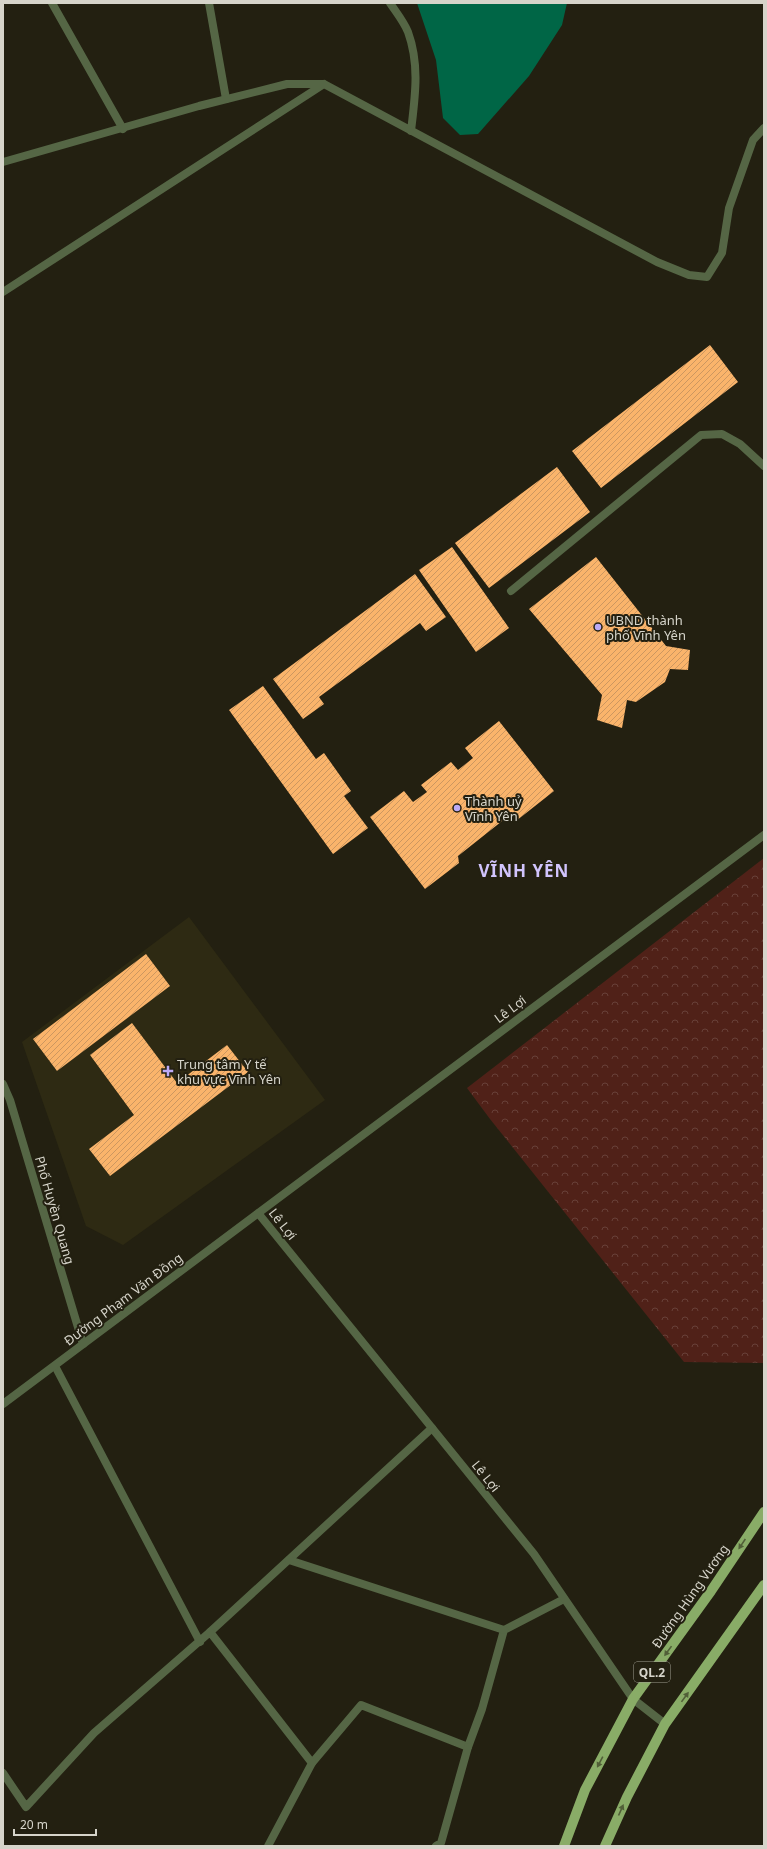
<svg xmlns="http://www.w3.org/2000/svg" width="767" height="1849" font-family="'Noto Sans',sans-serif">
  <style>
    .built { fill: #2e2a13 }
    .park { fill: url(#park-crowns) }
    .water { fill: #006646 }
    .building { fill: url(#building-hatch) }
    .lines { fill: none; stroke-linecap: round; stroke-linejoin: round }
    .service { stroke: #556645; stroke-width: 8 }
    .minor { stroke: #556645; stroke-width: 8 }
    .tertiary { stroke: #556645; stroke-width: 8 }
    .primary { stroke: #89ac67; stroke-width: 10 }
    .oneway { fill: #515f38 }
    .poi-dot { fill: #bcaaf6; stroke: #232011; stroke-width: 1.5 }
    .labels { text-anchor: middle; dominant-baseline: central; stroke-width: 4; stroke-linejoin: round; paint-order: stroke }
    .shield { fill: #232011; stroke: #a09e92; stroke-width: 1 }
    .shield-label { font-size: 12px; font-weight: bold; fill: #d6d4ca }
    .poi-label { font-size: 13px; fill: #d6d4ca; stroke: #232011; text-anchor: start }
    .street-label { font-size: 13px; fill: #d6d4ca; stroke: #232011 }
    .district-label { font-size: 17px; font-weight: bold; letter-spacing: 1px; fill: #d1c4fd; stroke: #232011 }
  </style>
  <defs>
    <pattern id="park-crowns" width="20" height="18" patternUnits="userSpaceOnUse"><rect width="20" height="18" fill="#502118"/><path d="M2 6a3 3 0 1 1 6 0M12 15a3 3 0 1 1 6 0" fill="none" stroke="#684038"/></pattern>
    <pattern id="building-hatch" width="6" height="6" patternUnits="userSpaceOnUse"><rect width="6" height="6" fill="#fab46b"/><path d="M-1 1l2-2M0 6l6-6M5 7l2-2" fill="none" stroke="#cc9760"/></pattern>
  </defs>
  <rect width="100%" height="100%" fill="#232011"/>
  <path class="built" d="M189,917L325,1100L123,1245L86,1226L22,1042Z"/>
  <path class="park" d="M764,858V1363L684,1362L490,1119L467,1088Z"/>
  <path class="water" d="M417,3H567L562,25L529,76L478,134L460,135L443,118L436,60Z"/>
  <path class="building" d="M710,345L738,382L601,488L572,451Z
    M557,467L590,512L489,588L455,543Z
    M452,547L509,628L476,652L419,570Z
    M596,557L666,646L690,650L688,670L670,669L665,682L636,702L627,700L622,728L597,720L602,695L529,609Z
    M415,574L446,617L426,631L420,623L319,697L324,704L303,719L273,679Z
    M263,686L316,759L324,753L351,791L344,796L368,828L333,854L229,710Z
    M499,721L554,791L516,821L511,814L458,856L459,863L425,889L370,817L404,791L413,802L427,792L421,785L451,762L458,770L473,758L465,748Z
    M146,954L170,986L57,1071L33,1039Z
    M132,1023L177,1083L227,1045L248,1072L110,1176L89,1149L134,1115L90,1055Z"/>
  <g class="lines">
    <path class="service" d="M52,3L123,129
      M209,3L226,99
      M210,1632L432,1428
      M312,1763L361,1705L468,1747L482,1709L504,1630L564,1599"/>
    <path class="minor" d="M390,3C396,12 404,22 408,32C420,65 415,97 411,131
      M3,162L199,106L287,84H324L657,262L689,275L707,277L722,253L729,208L753,140L764,128
      M3,292L324,84
      M511,591L701,435L722,434L740,444L764,466
      M3,1084L10,1100L83,1344
      M55,1366L200,1642
      M289,1560L504,1630
      M3,1773L26,1807L94,1733L210,1632L312,1763L268,1846
      M436,1846L441,1843L468,1747"/>
    <path class="tertiary" d="M258,1213L534,1554L633,1699L665,1724
      M3,1404L764,835"/>
    <path class="primary" d="M564,1846L585,1790L633,1699L711,1591L764,1512
      M605,1846L627,1797L665,1724L764,1585"/>
  </g>
  <defs><path id="oneway-solid" d="M-6-.8H1V-3.2L6.5 0L1 3.2V.8H-6Z"/></defs>
  <g class="oneway">
    <use href="#oneway-solid" transform="translate(742 1544) rotate(124)"/>
    <use href="#oneway-solid" transform="translate(668 1651) rotate(126)"/>
    <use href="#oneway-solid" transform="translate(685 1697) rotate(-54)"/>
    <use href="#oneway-solid" transform="translate(600 1762) rotate(118)"/>
    <use href="#oneway-solid" transform="translate(621 1810) rotate(-66)"/>
  </g>
  <g class="poi-dot">
    <circle cx="598" cy="627" r="4"/>
    <circle cx="457" cy="808" r="4"/>
    <path d="M166 1065h4v4h4v4h-4v4h-4v-4h-4v-4h4z"/>
  </g>
  <g class="labels">
    <rect class="shield" x="634" y="1662" width="36" height="20" rx="3"/>
    <g class="shield-label">
      <text x="652" y="1672">QL.2</text>
    </g>
    <g class="poi-label">
      <text x="606" y="620">UBND thành<tspan x="606" dy="15">phố Vĩnh Yên</tspan></text>
      <text x="465" y="801">Thành uỷ<tspan x="465" dy="15">Vĩnh Yên</tspan></text>
      <text x="177" y="1064">Trung tâm Y tế<tspan x="177" dy="15">khu vực Vĩnh Yên</tspan></text>
    </g>
    <g class="street-label">
      <text transform="translate(510 1009) rotate(-37)">Lê Lợi</text>
      <text transform="translate(55 1210) rotate(74)">Phố Huyền Quang</text>
      <text transform="translate(283 1224) rotate(52)">Lê Lợi</text>
      <text transform="translate(123 1299) rotate(-37)">Đường Phạm Văn Đồng</text>
      <text transform="translate(486 1476) rotate(51)">Lê Lợi</text>
      <text transform="translate(690 1596) rotate(-55)">Đường Hùng Vương</text>
    </g>
    <g class="district-label">
      <text x="524" y="870">VĨNH YÊN</text>
    </g>
  </g>
  <rect width="767" height="1849" fill="none" stroke="#d6d4ca" stroke-width="8"/>
  <path d="M14 1829v6h82v-6" fill="none" stroke="#d6d4ca" stroke-width="2"/>
  <text x="20" y="1829" font-size="12" fill="#d6d4ca" stroke="#232011" stroke-width="3" paint-order="stroke">20 m</text>
</svg>
